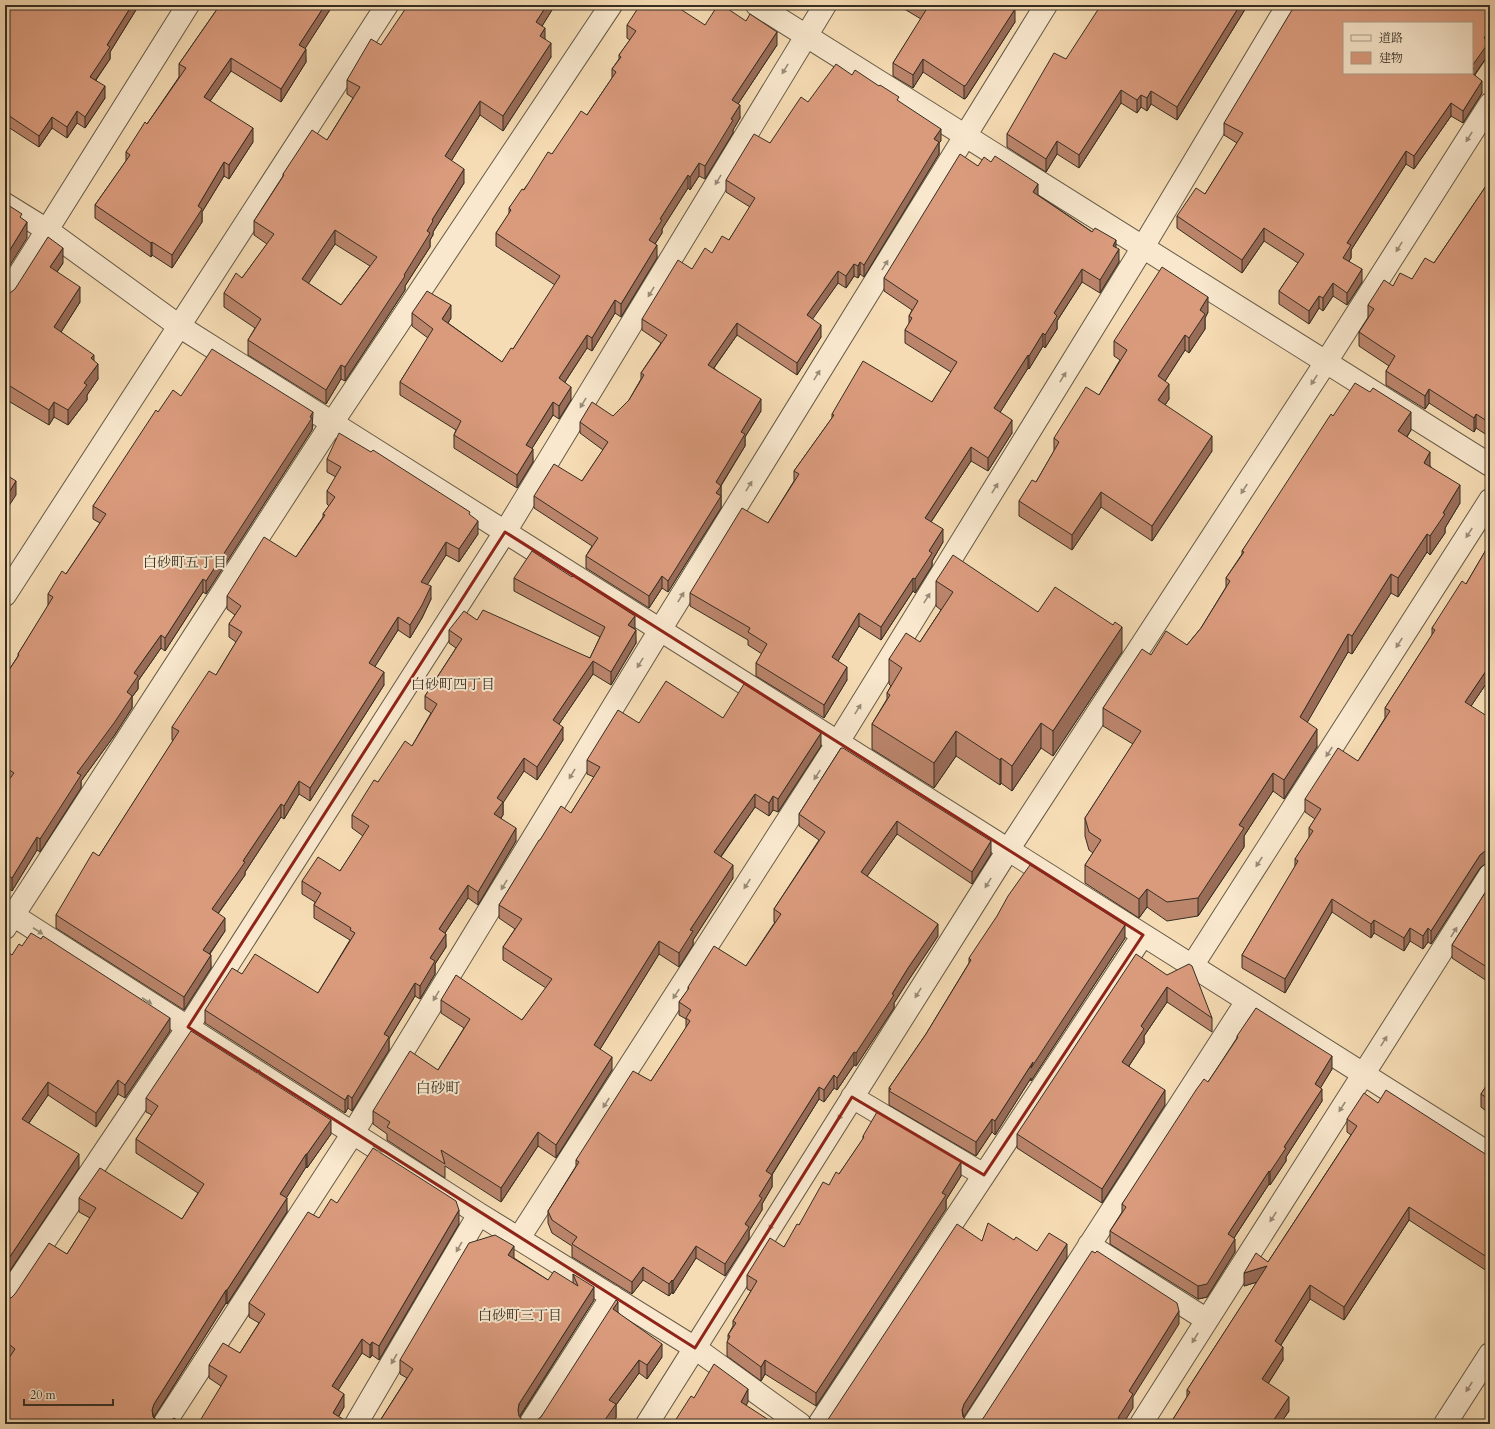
<svg xmlns="http://www.w3.org/2000/svg" width="1495" height="1429" font-family="Cardo,'Noto Serif JP',serif">
  <style>
    .lines { fill: none; stroke-linecap: round; stroke-linejoin: round }
    .minor-casing { stroke: #665a47; stroke-width: 24 }
    .minor { stroke: #f9e8ce; stroke-width: 22 }
    .wall { fill: #bb856c; stroke: #362e23; fill-rule: evenodd }
    .shaded-wall { fill: #996c58; stroke: #362e23 }
    .building { fill: #da9b7d; stroke: #362e23; fill-rule: evenodd }
    .oneway { fill: #988b78 }
    .marked { fill: none; stroke: #8f2418; stroke-width: 3; stroke-linejoin: round }
    .labels { text-anchor: middle; dominant-baseline: central; stroke-width: 4; stroke-linejoin: round; paint-order: stroke }
    .neighbourhood-label { font-size: 14px; fill: #362e23; stroke: #f9e8ce }
    .quarter-label { font-size: 15px; fill: #362e23; stroke: #f9e8ce }
  </style>
  <rect width="100%" height="100%" fill="#f6dcb4"/>
  <filter id="stains"><feTurbulence type="fractalNoise" baseFrequency=".005" numOctaves="4"/><feColorMatrix values="0 0 0 0 .2 0 0 0 0 .09 0 0 0 0 .02 0 0 0 .5 -.17"/></filter>
  <radialGradient id="worn" r=".72"><stop offset=".6" stop-color="#630" stop-opacity="0"/><stop offset="1" stop-color="#630" stop-opacity=".3"/></radialGradient>
  <g class="lines">
    <g class="minor-casing">
      <path id="minor" d="M757,5L1490,465
        M5,204L47,230L179,326L1490,1154
        M5,297L188,5
        M5,595L387,5
        M5,910L479,1214L695,1348L800,1424
        M5,928L332,423L611,5
        M1192,966L1490,500
        M852,1097L984,1175
        M519,1238L838,742L1143,247L1288,5
        M1089,1245L1207,1320
        M5,1300L188,1027L505,532L825,5
        M164,1424L353,1133L660,630L1046,5
        M356,1424L479,1214
        M530,1424L612,1296
        M647,1424L1008,850L1326,362L1490,104
        M819,1424L1143,935
        M974,1424L1247,1001
        M1141,1424L1490,875
        M1445,1424L1490,1354"/>
    </g>
    <use href="#minor" class="minor"/>
  </g>
  <path class="wall" d="M5,5H139L110,52V59L96,80L105,98L85,128L77,123L67,138L52,128L39,147L5,125Z
    M220,5H333L305,48L306,62L281,102L231,71L210,101L253,142L229,179L224,176L202,212V222L172,268L152,255L151,257L95,218V205L126,161V152L147,124L179,77V64Z
    M555,5L542,26L545,40L551,57L503,131L480,115L451,161L464,183L433,232V235L430,240V247L405,286V290L345,381L341,379L326,404L248,355V340L255,328L224,307V293L242,278L267,244L254,235V221L283,176V174L327,140L353,98L347,94V80L381,45ZM335,244L370,266L341,305L308,283Z
    M901,5H1009L1015,22L966,98L964,99L923,72L913,88L893,76V63L921,19L901,7Z
    M1244,5V11L1177,120L1151,104L1147,111L1141,107L1137,113L1121,103L1079,168L1057,154L1046,172L1007,147V134L1066,59Z
    M627,25H705L777,45L738,104L740,118L733,130V133L705,179L699,176L690,190L688,188L662,229V233L655,244L657,258L621,317L615,313L592,351L587,348L565,382L571,400L559,419L553,415L532,448L533,462L517,488L454,448V435L456,430L400,395V382L428,338L412,326V313L451,318L448,323L502,362L513,349L555,285L496,246V233L509,214V208L552,154L587,115L612,78V69L619,59V55L630,40L627,38Z
    M1489,44V54L1475,75L1482,93L1463,123L1451,116L1414,169L1406,164L1351,250V258L1349,261L1362,282L1347,305L1333,296L1323,311L1319,308L1309,324L1279,304V291L1298,263L1264,241L1242,273L1177,228V216L1205,194L1237,143L1224,135V123Z
    M852,75L899,102L941,141L939,143V154L864,277L860,274L858,278L854,276L846,288L838,283L812,319L821,337L797,375L737,335L714,368L761,411L745,437V446L721,486V508L668,592L662,588L649,608L586,568V556L592,546L534,508V496L582,481L603,450L580,433V422L613,416L629,400L641,379V373L661,343L642,330V319L692,269L712,253L729,240L750,207L726,192V180L770,143L808,102Z
    M978,166L1038,195L1116,248L1119,262L1100,293L1082,282L1057,321V329L1045,348L1043,346L1029,369L1028,368L1000,412L1012,433L988,471L971,461L931,522L943,542L932,561V566L915,593L913,591L881,640L859,626L838,661L847,680L824,718L756,676V663L762,654L748,645V640L690,606V593L768,523L794,481V471L832,418V414L932,402L951,372L905,343V330L909,324V316L912,310L884,291V278Z
    M1490,180V437L1476,428L1474,432L1429,403L1425,409L1386,385V371L1389,366L1359,346V332L1368,318V305L1393,286L1412,279L1434,263Z
    M63,263L57,272L80,302L61,332L94,361L98,379L87,395V400L68,425L54,417L49,425L5,399V294L10,293Z
    M1208,312L1205,318V329L1189,353L1185,350L1165,381L1169,399L1165,405L1212,451L1152,541L1101,507L1072,550L1019,516V501L1036,482L1054,451V438L1099,395L1120,360L1114,356V341Z
    M181,396L313,425L312,430L206,594L203,592L165,651L161,648L138,681V689L132,697V708L114,736L81,781V788L40,852L37,850L12,891L5,886V785L7,782L5,780V676L18,656V654L48,606V594L66,574L100,523L93,519V506L158,412Z
    M1333,416L1411,430L1407,437L1460,503L1445,528V533L1430,555L1427,552L1398,597L1391,593L1352,654L1348,652L1307,722L1317,747L1284,799L1273,791L1244,836V847L1198,916L1167,921L1147,907L1139,918L1085,883V865L1093,853L1089,850L1085,836V818L1133,744L1103,726V708L1151,655L1187,645L1201,628L1226,587V578L1242,554V551Z
    M327,459L470,516L478,534L459,562L446,555L427,584L431,599L422,618L410,638L398,630L375,666L384,685L310,801L299,794L284,819L281,817L245,872V875L218,914L225,931L210,954L211,968L184,1010L56,928V915L99,856L173,741L172,740V727L216,675L236,642L229,637V624L235,615L227,609V596L296,557L323,517V514L329,506L327,504V491L336,477L327,472Z
    M1490,543V678L1471,706L1485,864L1480,868L1431,944L1428,942L1423,949L1410,941L1404,951L1374,933L1371,938L1332,912L1285,993L1242,968V955L1295,867V859L1309,838V828L1315,819L1305,812V799L1358,761L1385,718V708L1432,635V628L1466,584Z
    M514,578L635,629L636,643L611,685L593,674L559,724L563,740L537,780L524,771L503,802V815L501,818L516,841L478,905L468,898L445,933L446,947L435,964V974L420,999L415,996L389,1039V1050L352,1111L348,1108L345,1113L205,1023V1010L242,974L318,993L350,940L314,918V905L315,902L302,894V881L340,871L363,836L352,828V815L378,782L412,746L431,713L425,709V696L456,648L449,643V630L477,620L590,658L600,637L514,591Z
    M936,581L1038,612L1122,652L1053,756L1041,748L1012,791L1001,783L1000,785L956,756L934,788L872,749V724L887,699V693L891,686L889,684V659L920,642L941,610L936,606Z
    M723,718L821,746L778,812L773,810L769,816L755,807L721,857L733,878L693,940V945L679,967L659,954L600,1049L612,1070L556,1158L538,1146L501,1202L445,1166V1178L387,1140V1134L373,1124V1111L438,1070L464,1028L441,1013V1000L522,1020L546,988L503,960V947L515,929L499,918V905L540,840L571,813L594,777L587,774V760L639,723Z
    M841,748L991,854L972,884L897,834L867,876L938,936L908,981L894,1003V1008L856,1066L854,1065L837,1090L834,1088L824,1102L819,1099L772,1175V1187L762,1204V1210L749,1231V1239L725,1276L696,1258L673,1294L672,1292L669,1296L643,1280L632,1294L572,1257V1246L552,1233L548,1223V1211L576,1166V1160L651,1081L686,1028V1019L679,1015V1002L688,990V987L746,966L775,922H774V909L819,840L799,826V814Z
    M1490,885V983L1452,958V945Z
    M1125,938L1031,1081V1078L995,1135L992,1132L976,1156L889,1105V1088L926,1034L969,963V958Z
    M22,946L170,1031L125,1098L118,1094L96,1127L48,1095L29,1123L79,1168L5,1278L12,955Z
    M1167,975L1212,1018V1032L1167,1002L1144,1036V1043L1129,1066L1165,1105L1102,1203L1017,1148V1134Z
    M1237,1036L1332,1069L1320,1088L1322,1101L1286,1157V1161L1270,1185L1269,1184L1234,1238L1235,1252L1207,1297L1198,1299L1110,1244V1231L1122,1212V1204L1208,1082L1237,1039Z
    M1490,1080V1114L1481,1107V1094Z
    M146,1098L331,1134L307,1168L306,1167L286,1198L287,1212L227,1304L226,1303L154,1417L157,1421L164,1423L5,1424L9,1358L5,1355V1299L11,1298L67,1254L90,1218L79,1212V1198L182,1219L198,1193L136,1153V1139L152,1115L146,1112Z
    M1378,1103L1490,1157V1273L1409,1220L1344,1320L1310,1299L1281,1345L1283,1360L1268,1384L1289,1411L1280,1424H1170L1187,1397V1390L1257,1282L1244,1286L1268,1262L1351,1135L1347,1132V1119Z
    M863,1136L961,1176L946,1200V1209L816,1406L765,1374L761,1381L727,1356V1342L728,1341V1335L733,1326V1321L751,1291L747,1289V1275L784,1247L799,1225L829,1185L839,1174L863,1139Z
    M337,1203L459,1224L379,1360L372,1355L370,1358L362,1353L338,1390L344,1407L339,1416L221,1386L209,1378V1365L240,1353L259,1323L249,1317V1303L319,1218Z
    M514,1258L548,1280L573,1283V1274L594,1300L520,1417L523,1421L530,1423L536,1421L541,1417L618,1312L662,1357L647,1379L639,1373L616,1405V1418L611,1424H378L407,1378L400,1374V1360Z"/>
  <path class="shaded-wall" d="M132,5H139L110,52V59L90,88V77L107,45Z
    M325,5H333L299,58V45Z
    M547,5H555L536,36V22Z
    M1240,5H1244V11L1177,120V107Z
    M1015,9V22L966,98L964,99V86Z
    M545,28V42L540,36Z
    M1490,29V41L1489,44V54L1474,75L1472,73V66L1484,38Z
    M777,32V45L732,113V100Z
    M551,43V57L503,131V116Z
    M306,49V62L281,102V89Z
    M231,58V71L204,110V97Z
    M923,59V72L913,88V75Z
    M1482,81V93L1463,123V111Z
    M105,86V98L85,128V117Z
    M1121,90V103L1079,168V155Z
    M1151,91V104L1147,111V98Z
    M1141,95V107L1137,113V100Z
    M480,101V115L445,171V156Z
    M1451,103V116L1414,169V156Z
    M740,105V118L733,130V133L705,179V166L731,119Z
    M77,111V123L67,138V127Z
    M52,117V128L39,147V136Z
    M253,128V142L229,179V165Z
    M941,129V141L939,143V154L864,277V265L934,139Z
    M1057,141V154L1046,172V159Z
    M1406,151V164L1351,250V258L1343,270V258L1347,243Z
    M224,162V176L202,212V222L172,268V255L198,206Z
    M699,163V176L690,190V177Z
    M464,169V183L433,232V235L430,240V247L405,286V290L345,381V367L427,231L432,220Z
    M688,175V188L662,229V233L649,253V240L660,219Z
    M1038,184V197L1033,192Z
    M27,222V238L5,273V258Z
    M1264,228V241L1242,273V260Z
    M335,230V244L302,293V279Z
    M1116,240V254L1119,249V262L1100,293V280L1113,246Z
    M152,242V255L151,257V243Z
    M657,245V258L621,317V304Z
    M63,248V263L50,282V267Z
    M860,262V274L858,278V266Z
    M854,264V276L846,288V276Z
    M1082,269V282L1057,321V329L1045,348V335L1054,313Z
    M1362,269V282L1347,305V293Z
    M838,271V283L807,327V315Z
    M1333,283V296L1323,311V298Z
    M80,287V302L54,343V327Z
    M1490,292V305L1485,300Z
    M1319,296V308L1309,324V311Z
    M1208,297V312L1205,318V329L1189,353V338L1200,310Z
    M615,300V313L592,351V338Z
    M451,305V318L442,332V319Z
    M737,323V335L708,376V365Z
    M821,325V337L797,375V363Z
    M1043,333V346L1029,369V356Z
    M587,335V348L559,391V378Z
    M1185,335V350L1158,392V376Z
    M94,355V370L98,364V379L87,395V400L68,425V410L84,383L91,358Z
    M1028,355V368L994,422V408Z
    M341,365V379L326,404V390Z
    M1169,384V399L1158,415V400Z
    M571,387V400L559,419V406Z
    M1429,389V403L1425,409V396Z
    M761,399V411L745,437V446L718,490L721,486V508L668,592V581L716,482L741,432Z
    M54,402V417L49,425V410Z
    M553,402V415L526,458V445Z
    M313,412L312,430L206,594V581Z
    M1411,412V430L1398,450V431Z
    M1476,414V428L1474,432V418Z
    M1012,420V433L988,471V458Z
    M1212,436V451L1152,541V526Z
    M971,447V461L925,531V518Z
    M533,449V462L517,488V475Z
    M1430,452V471L1424,463Z
    M16,481V495L5,512V499Z
    M1460,485V503L1445,528V533L1430,555V536L1443,513Z
    M1101,492V507L1072,550V535Z
    M478,521V534L459,562V549Z
    M943,529V542L932,561V566L915,593V579L929,551Z
    M1427,534V552L1398,597V578Z
    M446,542V555L421,595V582Z
    M1391,574V593L1352,654V636Z
    M662,576V588L649,608V596Z
    M913,578V591L881,640V627Z
    M203,579V592L165,651V638Z
    M431,586V599L422,618L410,638V625Z
    M859,613V626L832,671V657Z
    M635,616V629L628,625Z
    M398,617V630L369,676V663Z
    M1122,627V652L1053,756V731Z
    M636,630V643L611,685V672Z
    M1348,634V652L1300,735V717Z
    M161,635V648L138,681V689L132,697V708L114,736L81,781V788L40,852V839L77,773L127,692L134,673Z
    M593,661V674L553,733V720Z
    M1490,665V678L1465,715V702Z
    M847,667V680L824,718V705Z
    M384,672V685L310,801V788Z
    M1041,723V748L1012,791V766Z
    M563,727V740L537,780V767Z
    M1317,729V747L1284,799V780Z
    M956,731V756L934,788V763Z
    M821,733V746L778,812V799Z
    M524,758V771L503,803V802V815L494,827V814L497,798Z
    M1001,758V783L1000,785V760Z
    M1273,773V791L1244,836V847L1198,916V898L1239,825Z
    M299,781V794L284,819V806Z
    M755,794V807L714,866V852Z
    M773,796V810L769,816V803Z
    M281,804V817L245,872V875L212,922V909L243,861Z
    M1490,805V818L1487,809Z
    M897,821V834L861,885V872Z
    M516,828V841L478,905V892Z
    M37,837V850L12,891V878Z
    M991,841V854L972,884V872Z
    M1490,849V863L1485,864L1480,868L1431,944V931L1480,855L1485,851Z
    M733,865V878L693,940V945L679,967V953L690,930Z
    M468,885V898L439,942V929Z
    M1147,889V907L1139,918V899Z
    M1332,899V912L1285,993V979Z
    M225,918V931L203,963V950Z
    M1374,920V933L1371,938V924Z
    M938,924V936L908,981L894,1003V1008L856,1066V1053L908,968Z
    M1125,925V938L1031,1081V1078L995,1135V1121L1033,1062Z
    M1410,928V941L1404,951V938Z
    M1428,928V942L1423,949V936Z
    M446,934V947L435,964V974L420,999V986L430,958Z
    M659,941V954L594,1059V1045Z
    M211,955V968L184,1010V997Z
    M415,983V996L389,1039V1050L352,1111V1098L384,1034Z
    M1167,987V1002L1144,1036V1043L1122,1076V1062L1141,1026Z
    M170,1018V1031L125,1098V1085Z
    M854,1052V1065L837,1090V1078Z
    M1332,1056V1069L1315,1097V1084Z
    M612,1057V1070L556,1158V1145Z
    M834,1075V1088L824,1102V1090Z
    M118,1080V1094L96,1127V1113Z
    M48,1082V1095L22,1133V1119Z
    M819,1087V1099L766,1184V1171Z
    M1322,1089V1101L1286,1157V1161L1270,1185V1172L1284,1147Z
    M1165,1090V1105L1102,1203V1189Z
    M348,1095V1108L345,1113V1100Z
    M992,1119V1132L976,1156V1142Z
    M331,1120V1134L307,1168V1154Z
    M538,1132V1146L501,1202V1188Z
    M79,1154V1168L5,1278V1264Z
    M306,1154V1167L280,1208V1194Z
    M961,1162V1176L946,1200V1209L816,1406V1393Z
    M1490,1169V1183L1485,1176Z
    M1269,1171V1184L1228,1247V1234Z
    M772,1175V1187L762,1204V1210L749,1231V1239L725,1276V1264L759,1196Z
    M287,1198V1212L227,1304V1290Z
    M1409,1207V1220L1344,1320V1307Z
    M459,1210V1224L379,1360V1346Z
    M1235,1239V1252L1207,1297L1198,1299V1286Z
    M1067,1244V1258L964,1417L962,1410L964,1404Z
    M514,1246V1260L508,1255Z
    M696,1246V1258L673,1294V1281Z
    M1267,1266V1279L1244,1286V1273Z
    M643,1267V1280L632,1294V1282Z
    M672,1280V1292L669,1296V1284Z
    M1310,1285V1299L1275,1354V1341Z
    M594,1287V1300L519,1417L518,1424V1410L519,1404Z
    M226,1290V1303L154,1417L152,1410L154,1404Z
    M618,1302V1315L613,1309Z
    M1179,1311V1324L1133,1397V1408L1123,1424L1118,1418L1129,1391Z
    M362,1339V1353L332,1400V1386Z
    M372,1342V1355L370,1358V1345Z
    M662,1344V1357L647,1379V1365Z
    M1283,1347V1360L1262,1393V1379Z
    M639,1360V1373L616,1405V1418L611,1424H602L609,1400Z
    M765,1360V1374L761,1381V1367Z
    M748,1389V1402L741,1415V1402Z
    M344,1394V1407L334,1424L333,1413Z
    M1289,1397V1411L1280,1424H1271Z"/>
  <path class="building" d="M5,5H132L107,45L110,47L90,77L105,86L85,117L77,111L67,127L52,117L39,136L5,113Z
    M220,5H325L299,45L306,49L281,89L231,58L204,97L253,128L229,165L224,162L198,206L202,209L172,255L152,242L151,243L95,205L130,155L126,152L145,122L147,124L186,68L179,64Z
    M408,5H547L536,22L545,28L540,36L551,43L503,116L480,101L445,156L464,169L432,220L433,221L427,231L430,233L404,275L405,276L345,367L341,365L326,390L248,340L261,319L224,293L236,273L242,278L274,234L254,221L284,175L283,174L312,130L327,140L360,87L347,80L371,39L381,45ZM335,230L377,257L341,305L302,279Z
    M640,5H674L705,25L718,5H722L746,21L750,14L777,32L732,100L740,105L731,119L733,120L705,166L699,163L690,177L688,175L660,219L662,220L649,240L657,245L621,304L615,300L592,338L587,335L559,378L571,387L559,406L553,402L526,445L533,449L517,475L454,435L461,421L400,382L433,329L412,313L427,291L451,305L442,319L502,362L511,348L513,349L560,276L496,233L511,210L509,208L522,189L524,190L548,152L552,154L581,111L587,115L616,72L612,69L621,57L619,55L636,31L627,25Z
    M919,5H1009L1015,9L966,85L964,86L923,59L913,75L893,63L926,10Z
    M1101,5H1240L1177,107L1151,91L1147,98L1141,95L1137,100L1121,90L1079,155L1057,141L1046,159L1007,134L1054,53L1066,59Z
    M1295,5H1490V29L1484,38L1489,42L1472,66V23H1344V73H1472L1482,81L1463,111L1451,103L1414,156L1406,151L1347,243L1351,245L1343,258L1362,269L1347,293L1333,283L1323,298L1319,296L1309,311L1279,291L1304,254L1264,228L1242,260L1177,216L1196,188L1205,194L1243,133L1224,123Z
    M836,64L852,75L855,70L879,86L880,85L899,97L897,100L941,129L934,139L939,142L864,265L860,262L858,266L854,264L846,276L838,271L807,315L821,325L797,363L737,323L708,365L761,399L741,432L745,434L716,482L721,486L716,493L721,496L668,581L662,576L649,596L586,556L598,538L534,496L554,464L582,481L608,442L580,422L592,402L613,416L629,400L644,375L641,373L667,335L642,319L678,260L692,269L705,248L712,253L722,236L729,240L755,198L726,180L754,134L770,143L801,97L808,102Z
    M1472,67L1474,68L1472,72Z
    M960,154L978,166L984,157L991,162L995,156L1038,184L1033,192L1092,232L1095,228L1116,240L1113,246L1119,249L1100,280L1082,269L1054,313L1057,316L1045,335L1043,333L1029,356L1028,355L994,408L1012,420L988,458L971,447L925,518L943,529L929,551L932,553L915,579L913,578L881,627L859,613L832,657L847,667L824,705L756,663L767,644L748,632L750,628L690,593L742,508L768,523L799,474L794,471L834,415L832,414L863,361L932,402L957,362L905,330L912,318L909,316L918,301L884,278Z
    M1490,180V292L1485,300L1490,303V423L1476,414L1474,418L1429,389L1425,396L1386,371L1395,356L1359,332L1374,309L1368,305L1384,280L1393,286L1400,273L1412,279L1425,258L1434,263Z
    M5,203L22,214L20,217L27,222L5,258Z
    M48,237L63,248L50,267L80,287L54,327L94,355L91,358L98,364L84,383L87,385L68,410L54,402L49,410L5,383V294L10,293L15,289Z
    M1162,267L1208,297L1200,310L1205,314L1189,338L1185,335L1158,376L1169,384L1158,400L1212,436L1152,526L1101,492L1072,535L1019,501L1032,480L1036,482L1059,442L1054,438L1086,387L1099,395L1127,350L1114,341Z
    M212,349L313,412L310,417L312,418L206,581L203,579L165,638L161,635L134,673L138,676L127,692L132,696L114,723L77,773L81,775L40,839L37,837L12,878L5,874V785L14,773L5,767V676L19,655L18,654L53,597L48,594L62,571L66,574L106,514L93,506L156,410L158,412L173,390L181,396Z
    M1355,383L1370,392L1373,388L1411,412L1398,431L1430,452L1424,463L1460,485L1443,513L1445,514L1430,536L1427,534L1398,578L1391,574L1352,636L1348,634L1300,717L1317,729L1284,780L1273,773L1239,825L1244,828L1198,898L1167,902L1147,889L1139,899L1085,865L1101,840L1089,832L1085,818L1141,731L1103,708L1142,649L1151,655L1166,631L1187,645L1201,628L1230,581L1226,578L1244,552L1242,551L1331,414L1333,416Z
    M339,433L371,452L373,450L470,512L469,514L478,521L459,549L446,542L421,582L431,586L422,605L410,625L398,617L369,663L384,672L310,788L299,781L284,806L281,804L243,861L245,862L212,909L225,918L203,950L211,955L184,997L56,915L93,852L99,856L179,731L172,727L209,671L216,675L242,632L229,624L241,606L227,596L264,537L296,557L325,515L323,514L335,497L327,491L341,467L327,459Z
    M5,474L16,481L5,499Z
    M1490,543V665L1465,702L1490,718V805L1487,809L1490,811V849L1485,851L1480,855L1431,931L1428,928L1423,936L1410,928L1404,938L1374,920L1371,924L1332,899L1285,979L1242,955L1298,861L1295,859L1313,831L1309,828L1321,809L1305,799L1338,748L1358,761L1390,711L1385,708L1435,630L1432,628L1462,581L1466,584Z
    M532,551L572,577L573,576L635,616L628,625L636,630L611,672L593,661L553,720L563,727L537,767L524,758L497,798L503,802L494,814L516,828L478,892L468,885L439,929L446,934L430,958L435,961L420,986L415,983L384,1034L389,1037L352,1098L348,1095L345,1100L205,1010L232,968L242,974L255,954L318,993L355,933L350,930L351,928L314,905L321,893L302,881L318,857L340,871L369,826L352,815L374,780L378,782L405,741L412,746L437,704L425,696L462,639L449,630L464,611L477,620L483,610L590,658L605,627L514,578Z
    M953,555L1038,612L1055,587L1113,625L1115,622L1122,627L1053,731L1041,723L1012,766L1001,758L1000,760L956,731L934,763L872,724L890,695L887,693L902,668L889,659L906,633L920,642L953,592L936,581Z
    M666,681L723,718L744,684L821,733L778,799L773,796L769,803L755,794L714,852L733,865L690,930L693,931L679,953L659,941L594,1045L612,1057L556,1145L538,1132L501,1188L441,1150L445,1164L387,1127L390,1122L373,1111L410,1051L438,1070L470,1019L441,1000L456,975L522,1020L552,979L503,947L522,919L499,905L539,840H540L561,806L571,813L600,767L587,760L618,710L639,723Z
    M841,748H843L991,841L972,872L897,821L861,872L938,924L908,968L892,994L894,995L856,1053L854,1052L837,1078L834,1075L824,1090L819,1087L766,1171L772,1175L759,1196L762,1198L745,1224L749,1227L725,1264L696,1246L673,1281L672,1280L669,1284L643,1267L632,1282L572,1244L577,1237L552,1220L548,1211L579,1162L576,1160L633,1071L651,1081L690,1021L686,1018L691,1010L679,1002L689,988L688,987L714,946L746,966L781,914L774,909L825,832L799,814Z
    M1030,865L1125,925L1031,1068L1033,1062L995,1121L992,1119L976,1142L889,1091L891,1089L889,1088L926,1034L971,960L969,958L997,916L1008,896Z
    M1490,885V969L1452,945Z
    M31,933L41,939L43,936L170,1018L125,1085L118,1080L96,1113L48,1082L22,1119L79,1154L5,1264V950L12,955L19,944L22,946Z
    M1136,954L1167,975L1189,964L1192,966L1212,1018L1167,987L1141,1026L1144,1029L1122,1062L1165,1090L1102,1189L1017,1134Z
    M1256,1008L1332,1056L1315,1084L1322,1089L1284,1147L1286,1148L1270,1172L1269,1171L1228,1234L1235,1239L1207,1284L1198,1286L1110,1231L1126,1207L1122,1204L1196,1090L1204,1079L1208,1082L1238,1037L1237,1036Z
    M191,1031L331,1120L307,1154H306L280,1194L287,1198L227,1290H226L154,1404L152,1410L153,1417L157,1421L164,1423L169,1422L174,1418L183,1424H5V1364L15,1349L5,1341V1299L11,1298L15,1294L49,1243L67,1254L96,1208L79,1198L100,1168L182,1219L204,1184L136,1139L158,1106L146,1098Z
    M1490,1080V1100L1481,1094Z
    M1386,1090L1490,1157V1169L1485,1176L1490,1179V1259L1409,1207L1344,1307L1310,1285L1275,1341L1283,1347L1262,1379L1289,1397L1271,1424H1170L1190,1392L1187,1390L1267,1266L1244,1273L1256,1253L1268,1262L1357,1126L1347,1119L1364,1093L1378,1103Z
    M877,1112L961,1162L942,1193L946,1195L816,1393L765,1360L761,1367L727,1342L730,1336L728,1335L736,1323L733,1321L757,1281L747,1275L770,1238L784,1247L797,1224L799,1225L823,1182L829,1185L836,1172L839,1174L864,1137L863,1136Z
    M373,1148L456,1201L459,1210L379,1346L372,1342L370,1345L362,1339L332,1386L344,1394L333,1413L351,1424H198L227,1376L209,1365L223,1343L240,1353L265,1314L249,1303L308,1212L319,1218L331,1199L337,1203Z
    M988,1223L1014,1240L1016,1237L1037,1251L1049,1233L1067,1244L964,1404L962,1410L963,1417L967,1421L974,1423L980,1422L984,1417L1092,1251L1095,1253L1097,1251L1177,1303L1179,1311L1129,1391L1133,1394L1118,1418L1127,1424H804L805,1422L810,1418L812,1421L818,1423L825,1422L829,1418L957,1224L982,1241Z
    M495,1235L514,1246L508,1255L548,1280L554,1271L578,1286L573,1274L594,1287L519,1404L518,1410L519,1416L523,1421L530,1423L536,1421L541,1417L616,1300L618,1302L613,1309L662,1344L647,1365L639,1360L609,1400L616,1404L602,1424H378L413,1369L400,1360L469,1243Z
    M714,1364L748,1389L741,1402L775,1424H673L691,1396L694,1398Z"/>
  <defs><path id="oneway-solid" d="M-6-.8H1V-3.2L6.5 0L1 3.2V.8H-6Z"/></defs>
  <g class="oneway">
    <use href="#oneway-solid" transform="translate(785 69) rotate(121)"/>
    <use href="#oneway-solid" transform="translate(1469 137) rotate(122)"/>
    <use href="#oneway-solid" transform="translate(718 180) rotate(121)"/>
    <use href="#oneway-solid" transform="translate(1399 247) rotate(122)"/>
    <use href="#oneway-solid" transform="translate(885 265) rotate(-58)"/>
    <use href="#oneway-solid" transform="translate(651 292) rotate(121)"/>
    <use href="#oneway-solid" transform="translate(817 375) rotate(-58)"/>
    <use href="#oneway-solid" transform="translate(1063 377) rotate(-58)"/>
    <use href="#oneway-solid" transform="translate(1314 380) rotate(123)"/>
    <use href="#oneway-solid" transform="translate(583 403) rotate(121)"/>
    <use href="#oneway-solid" transform="translate(749 486) rotate(-58)"/>
    <use href="#oneway-solid" transform="translate(995 488) rotate(-58)"/>
    <use href="#oneway-solid" transform="translate(1244 489) rotate(123)"/>
    <use href="#oneway-solid" transform="translate(1469 533) rotate(123)"/>
    <use href="#oneway-solid" transform="translate(681 597) rotate(-58)"/>
    <use href="#oneway-solid" transform="translate(927 598) rotate(-58)"/>
    <use href="#oneway-solid" transform="translate(1399 643) rotate(123)"/>
    <use href="#oneway-solid" transform="translate(640 663) rotate(121)"/>
    <use href="#oneway-solid" transform="translate(858 709) rotate(-58)"/>
    <use href="#oneway-solid" transform="translate(1329 752) rotate(123)"/>
    <use href="#oneway-solid" transform="translate(572 774) rotate(121)"/>
    <use href="#oneway-solid" transform="translate(817 775) rotate(123)"/>
    <use href="#oneway-solid" transform="translate(1259 862) rotate(123)"/>
    <use href="#oneway-solid" transform="translate(988 883) rotate(122)"/>
    <use href="#oneway-solid" transform="translate(747 884) rotate(123)"/>
    <use href="#oneway-solid" transform="translate(504 885) rotate(121)"/>
    <use href="#oneway-solid" transform="translate(38 931) rotate(33)"/>
    <use href="#oneway-solid" transform="translate(1454 932) rotate(-58)"/>
    <use href="#oneway-solid" transform="translate(918 993) rotate(122)"/>
    <use href="#oneway-solid" transform="translate(676 994) rotate(123)"/>
    <use href="#oneway-solid" transform="translate(436 996) rotate(121)"/>
    <use href="#oneway-solid" transform="translate(147 1001) rotate(33)"/>
    <use href="#oneway-solid" transform="translate(1384 1041) rotate(-58)"/>
    <use href="#oneway-solid" transform="translate(257 1071) rotate(33)"/>
    <use href="#oneway-solid" transform="translate(606 1103) rotate(123)"/>
    <use href="#oneway-solid" transform="translate(1342 1107) rotate(123)"/>
    <use href="#oneway-solid" transform="translate(841 1115) rotate(122)"/>
    <use href="#oneway-solid" transform="translate(378 1149) rotate(33)"/>
    <use href="#oneway-solid" transform="translate(1273 1217) rotate(123)"/>
    <use href="#oneway-solid" transform="translate(772 1225) rotate(122)"/>
    <use href="#oneway-solid" transform="translate(459 1247) rotate(120)"/>
    <use href="#oneway-solid" transform="translate(1195 1338) rotate(122)"/>
    <use href="#oneway-solid" transform="translate(394 1359) rotate(120)"/>
    <use href="#oneway-solid" transform="translate(1469 1387) rotate(123)"/>
  </g>
  <path class="marked" d="M505,532L1143,935L984,1175L852,1097L695,1348L188,1027Z"/>
  <g class="labels">
    <g class="neighbourhood-label">
      <text x="185" y="562">白砂町五丁目</text>
      <text x="453" y="684">白砂町四丁目</text>
      <text x="520" y="1315">白砂町三丁目</text>
    </g>
    <g class="quarter-label">
      <text x="438" y="1088">白砂町</text>
    </g>
  </g>
  <rect width="1495" height="1429" fill="none" stroke="#f6dcb4" stroke-width="20"/>
  <rect x="6" y="6" width="1483" height="1417" fill="none" stroke="#362e23" stroke-width="2"/>
  <rect x="10" y="10" width="1475" height="1409" fill="none" stroke="#362e23"/>
  <rect x="1343" y="22" width="130" height="52" fill="#f9e8ce" stroke="#ab9e8a"/>
  <rect x="1351" y="35" width="20" height="6" fill="#f9e8ce" stroke="#ab9e8a"/>
  <text x="1379" y="42" font-size="12" fill="#362e23">道路</text>
  <rect x="1351" y="52" width="20" height="12" fill="#da9b7d" stroke="#ab9e8a"/>
  <text x="1379" y="62" font-size="12" fill="#362e23">建物</text>
  <path d="M24 1399v6h89v-6" fill="none" stroke="#362e23" stroke-width="2"/>
  <text x="30" y="1399" font-size="12" fill="#362e23" stroke="#f9e8ce" stroke-width="3" paint-order="stroke">20 m</text>
  <rect width="100%" height="100%" filter="url(#stains)"/>
  <rect width="100%" height="100%" fill="url(#worn)"/>
</svg>
